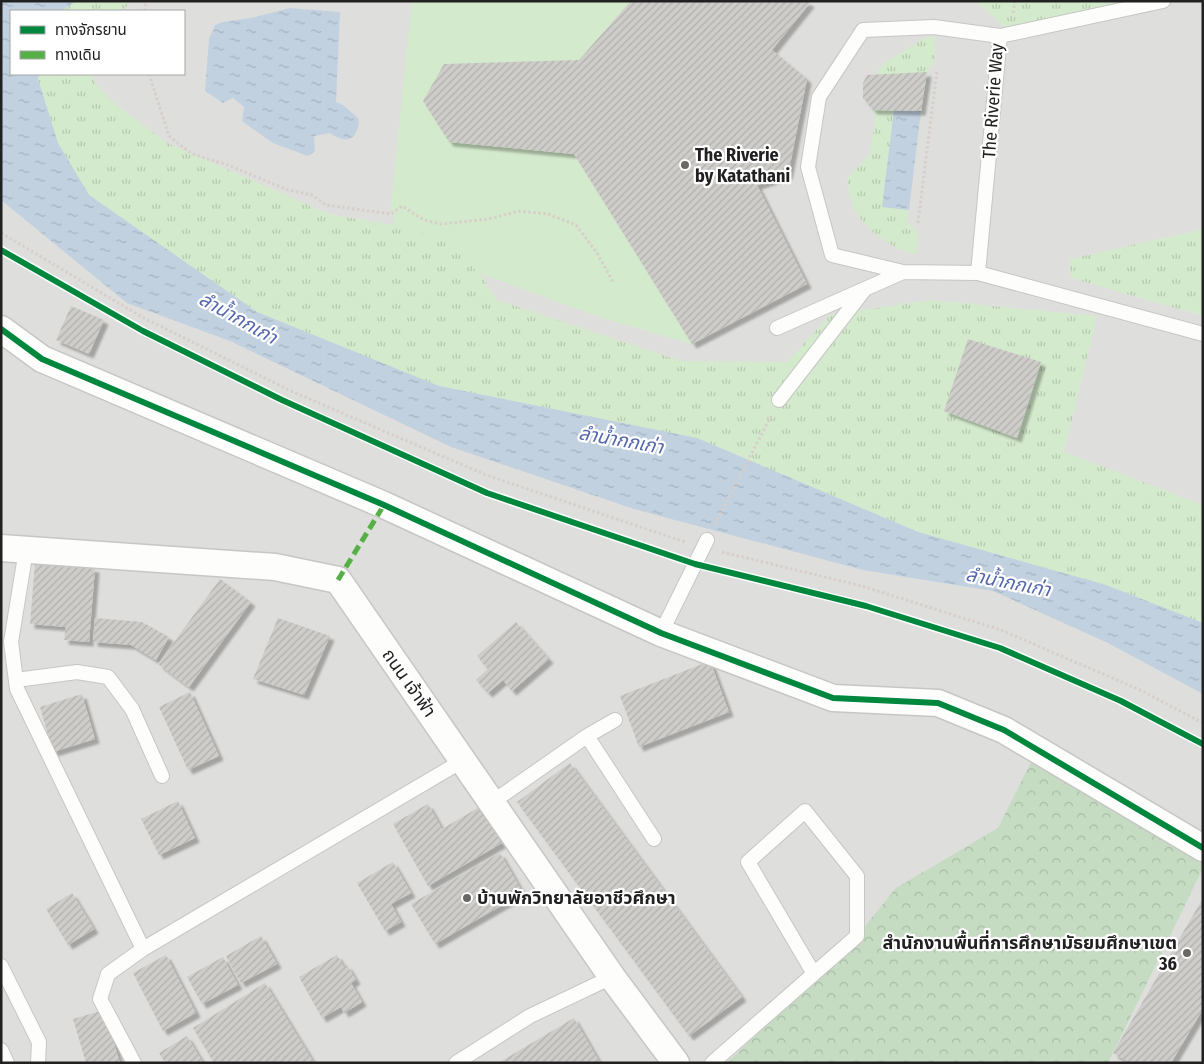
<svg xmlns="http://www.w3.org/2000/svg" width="1204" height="1064" font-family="'Fira Sans Condensed','Noto Sans Thai',sans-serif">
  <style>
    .built { fill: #dededc }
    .grass { fill: url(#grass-tufts) }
    .forest { fill: url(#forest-crowns) }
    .garden { fill: #d4eacc }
    .water { fill: url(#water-ripples) }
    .building { fill: url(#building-hatch); filter: url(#shadow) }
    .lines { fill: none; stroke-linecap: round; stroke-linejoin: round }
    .service-casing { stroke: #c6c6c4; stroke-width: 16 }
    .minor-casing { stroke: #c6c6c4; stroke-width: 29 }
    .path { stroke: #d7cfca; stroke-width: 3; stroke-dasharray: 2.5 2.5; stroke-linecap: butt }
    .service { stroke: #fdfdfc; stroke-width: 14 }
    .minor { stroke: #fdfdfc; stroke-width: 26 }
    .quiet { stroke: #55b145; stroke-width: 5; stroke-dasharray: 10 5; stroke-linecap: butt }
    .cycleway-casing { stroke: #fff; stroke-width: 9 }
    .cycleway { stroke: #00873e; stroke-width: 6 }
    .poi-dot { fill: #696968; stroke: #fff; stroke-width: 2 }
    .labels { text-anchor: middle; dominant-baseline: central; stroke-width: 4.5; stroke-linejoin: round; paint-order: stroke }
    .street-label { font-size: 18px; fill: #212121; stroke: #fff }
    .poi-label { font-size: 18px; font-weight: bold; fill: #212121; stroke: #fff; text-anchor: start }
    .water-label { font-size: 19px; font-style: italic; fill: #5467ab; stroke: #fff }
  </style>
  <defs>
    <pattern id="grass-tufts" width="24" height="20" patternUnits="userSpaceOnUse" patternTransform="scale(1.25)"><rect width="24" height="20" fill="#d4eacc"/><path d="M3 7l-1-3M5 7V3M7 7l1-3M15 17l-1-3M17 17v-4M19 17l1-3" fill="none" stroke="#b6c8af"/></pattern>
    <pattern id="forest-crowns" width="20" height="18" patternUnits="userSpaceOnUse" patternTransform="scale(1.25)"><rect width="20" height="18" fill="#c5dcc2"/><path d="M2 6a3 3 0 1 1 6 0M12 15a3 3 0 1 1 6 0" fill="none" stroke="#a9bca6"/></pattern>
    <pattern id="water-ripples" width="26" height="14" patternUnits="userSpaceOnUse" patternTransform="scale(1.25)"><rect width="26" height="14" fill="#c1d1e0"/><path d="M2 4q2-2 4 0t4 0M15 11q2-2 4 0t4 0" fill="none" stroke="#a6b3c0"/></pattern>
    <pattern id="building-hatch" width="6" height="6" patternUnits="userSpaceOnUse" patternTransform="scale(1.25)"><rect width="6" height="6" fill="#cecdca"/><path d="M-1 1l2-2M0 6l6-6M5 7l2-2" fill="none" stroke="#b1b0ad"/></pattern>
    <filter id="shadow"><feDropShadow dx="4.5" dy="4.5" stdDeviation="1" flood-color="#0004"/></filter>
  </defs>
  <rect width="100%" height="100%" fill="#efefeb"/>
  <path class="built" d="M69,1H1203V1063H1V32L11,74H184V11H47Z"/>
  <path class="grass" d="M76,1H131L123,11H61Z
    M976,1H1132L1011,33Z
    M935,36V60L928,69L927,72L907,221L918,234L916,254C893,251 861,227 853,205C849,197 849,187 847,178L870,154L876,116L866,95L882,64L927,37Z
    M39,74H94L93,81L115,104L167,143L329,214L394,225L462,244L497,300L680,361L787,362L830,315L931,300L1097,316L1064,452L1203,505V623L1106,585L918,532L697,438L439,386L257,312L89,195L58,143L38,79Z
    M1203,229V316L1071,278L1070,259Z"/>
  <path class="forest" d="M1037,750L1203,848V868L1108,1063H727L857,936L896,888L998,828Z"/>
  <path class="garden" d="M412,1H631L579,60L574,154L692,344L602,318L476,272L462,244L394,225L391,205Z"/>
  <path class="water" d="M1,1H76L61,11H11V74H39L38,79L58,143L89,195L257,312L439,386L697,438L918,532L1106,585L1203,623V694L1108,643L993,591L863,570L634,509L451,447L230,341L127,303L1,200Z
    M290,8L340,12L336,102L343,105L359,119C358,140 346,145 330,133L314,136L315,151L308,156L273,143L242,121L244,107L233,98L223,103L205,91L209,39L215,25L223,22L251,18Z
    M894,110L921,111L909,210L882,207Z"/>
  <path class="building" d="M631,1H807L810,3L772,50L807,79L788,175L757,185L807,284L692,344L574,154L449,142L423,101L444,64L579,60Z
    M927,72L921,111L873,110L863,98V83L867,75Z
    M71,306L104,320L89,354L56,340Z
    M968,339L1041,362L1017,438L944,411Z
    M35,563L95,568L89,642L64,640L66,627L30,624Z
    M220,579L251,602L189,687L158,664Z
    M95,618L142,622L169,637L156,660L131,645L93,642Z
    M278,618L330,636L304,695L253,679Z
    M516,622L549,659L512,691L503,680L488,693L476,680L488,669L477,656Z
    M710,661L729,712L639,747L620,696Z
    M190,692L219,756L188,770L159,707Z
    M82,694L95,739L53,752L40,707Z
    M570,763L742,997L689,1036L517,802Z
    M178,801L195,838L159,855L141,819Z
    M428,804L442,829L481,806L502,843L428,886L393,824Z
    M500,853L523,893L435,944L411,904Z
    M393,862L411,893L391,904L401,922L385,931L357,883Z
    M72,893L94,929L68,945L46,909Z
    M1203,898V1009L1171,1063H1130L1113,1053Z
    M261,936L277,964L241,983L226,956Z
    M166,955L196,1013L163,1031L133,973Z
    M337,955L344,967L347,965L356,980L351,983L362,1002L344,1013L341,1007L322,1018L299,977Z
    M223,957L238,985L202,1004L187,977Z
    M265,983L314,1063H214L193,1028Z
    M104,1010L120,1063H86L73,1019Z
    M574,1018L600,1063H498Z
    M187,1036L203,1063H165L159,1053Z"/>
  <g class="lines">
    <g class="service-casing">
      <path id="service" d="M1000,36L1163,1
        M978,273L1000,36L934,27L863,30L819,97L808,167L832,255L903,272L978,273L1203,334
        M777,328L903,272
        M779,400L865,289
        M26,550L11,642L17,689L143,949
        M661,633L707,540
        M16,680L77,672L108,677L132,709L162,776
        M587,736L654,839
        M491,803L587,736L615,720
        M1,966L39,1042L38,1063
        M1,1050L7,1063
        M134,1063L100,999L108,974L143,949L462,761
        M456,1063L530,1016L612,977
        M712,1063L857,936V876L805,811L748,862L814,974"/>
    </g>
    <g class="minor-casing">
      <path id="minor" d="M1,329L42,359L384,505L661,633L833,698L938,703L1004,730L1203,848
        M1,548L275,567L338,580L612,977L676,1063"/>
    </g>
    <path class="path" d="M145,11L146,1
      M1013,13L1015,1
      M149,74L169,136L192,154L228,165L288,190L312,195L326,205L391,214L402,206L424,220L441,224L489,219L519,211L548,214L576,225L597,253L613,282
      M918,223L937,70
      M1,233L142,317L291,391L486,475L685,542
      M715,524L771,416
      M722,552L862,586L1001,630L1140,690L1203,723"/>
    <use href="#service" class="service"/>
    <use href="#minor" class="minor"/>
    <path class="quiet" d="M338,580L384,505"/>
    <g class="cycleway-casing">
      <path id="cycleway" d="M1,250L143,331L282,400L487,493L695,564L866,606L1000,648L1121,701L1203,744
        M1,329L42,359L384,505L661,633L833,698L938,703L1004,730L1203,848"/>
    </g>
    <use href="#cycleway" class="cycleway"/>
  </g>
  <g class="poi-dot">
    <circle cx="685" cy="165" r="5"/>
    <circle cx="467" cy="898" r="5"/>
    <circle cx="1187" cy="953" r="5"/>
  </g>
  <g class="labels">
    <g class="street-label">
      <text transform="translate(993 101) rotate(-86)">The Riverie Way</text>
      <text transform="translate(409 683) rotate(55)">ถนน เจ้าฟ้า</text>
    </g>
    <g class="poi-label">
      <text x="695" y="155">The Riverie<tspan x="695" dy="21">by Katathani</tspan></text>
      <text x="477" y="898">บ้านพักวิทยาลัยอาชีวศึกษา</text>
      <text x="1177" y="943" text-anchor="end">สำนักงานพื้นที่การศึกษามัธยมศึกษาเขต<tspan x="1177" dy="21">36</tspan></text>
    </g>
    <g class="water-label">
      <text transform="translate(238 318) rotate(29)">ลำน้ำกกเก่า</text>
      <text transform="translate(621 440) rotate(10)">ลำน้ำกกเก่า</text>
      <text transform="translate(1008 582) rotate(11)">ลำน้ำกกเก่า</text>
    </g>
  </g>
  <rect width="1204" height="1064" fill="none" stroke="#212121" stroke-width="5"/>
  <rect x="10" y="10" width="175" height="65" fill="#ffffff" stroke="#a6a6a6"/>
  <rect x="20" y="26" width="25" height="8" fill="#00873e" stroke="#a6a6a6"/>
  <text x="55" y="35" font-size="15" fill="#212121">ทางจักรยาน</text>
  <rect x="20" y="51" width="25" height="8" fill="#55b145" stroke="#a6a6a6"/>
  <text x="55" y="60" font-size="15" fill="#212121">ทางเดิน</text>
</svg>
